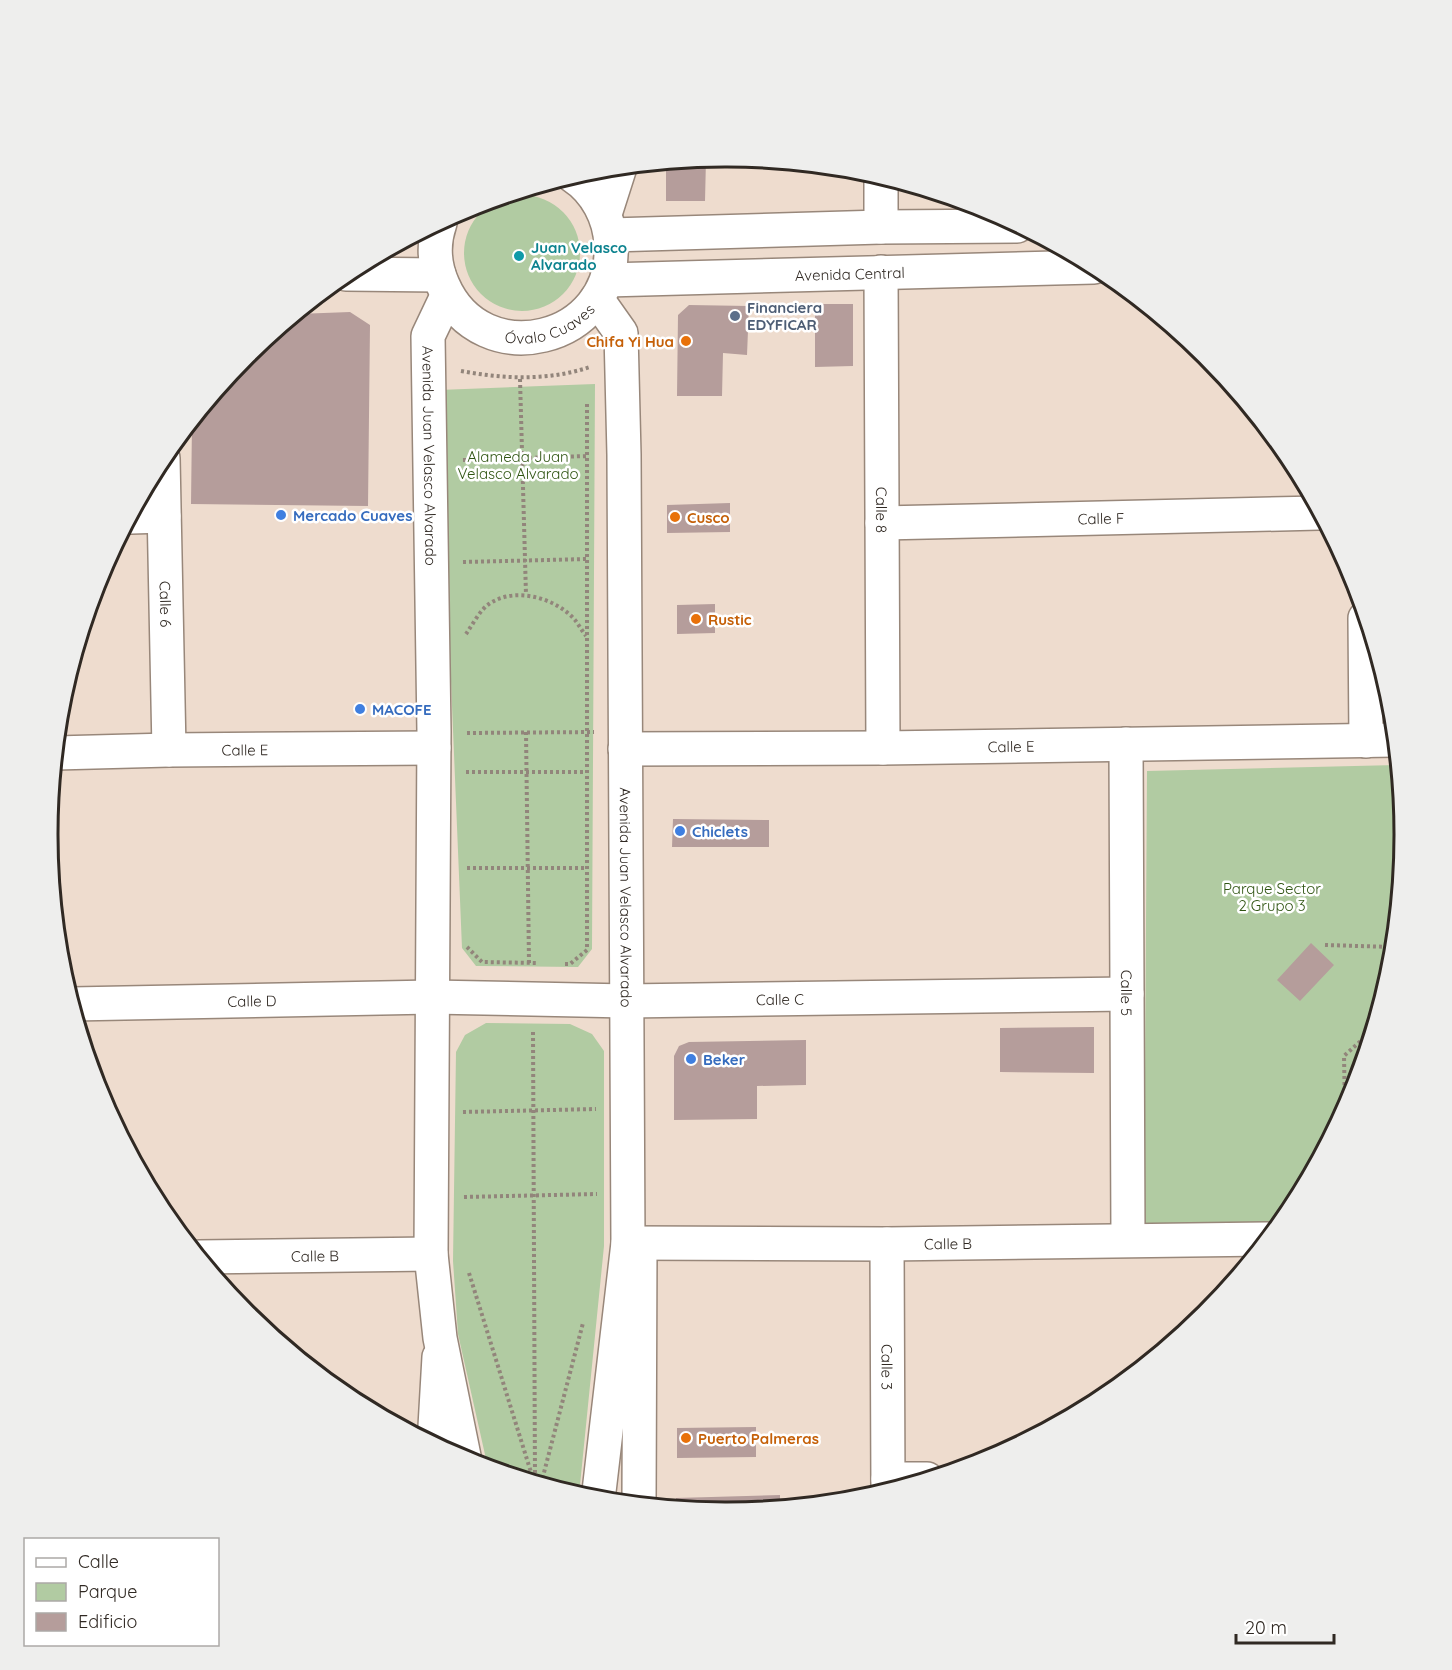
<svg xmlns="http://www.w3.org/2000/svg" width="1452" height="1670" font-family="Quicksand,sans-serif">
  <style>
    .green { fill: #b1cba2 }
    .building { fill: #b59d9b }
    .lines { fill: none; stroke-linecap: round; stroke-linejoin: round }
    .minor-casing { stroke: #98877a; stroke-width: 36 }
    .major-casing { stroke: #98877a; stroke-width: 36 }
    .path { stroke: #92857b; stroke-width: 4; stroke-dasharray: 3 3; stroke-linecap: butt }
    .minor { stroke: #fff; stroke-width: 33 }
    .major { stroke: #fff; stroke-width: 33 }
    .culture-dot { fill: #0f9aa8; stroke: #fff; stroke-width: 2 }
    .service-dot { fill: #5c6f8a; stroke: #fff; stroke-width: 2 }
    .food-dot { fill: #e8710a; stroke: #fff; stroke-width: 2 }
    .shop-dot { fill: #3f7fe0; stroke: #fff; stroke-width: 2 }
    .labels { text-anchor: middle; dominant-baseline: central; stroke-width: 5; stroke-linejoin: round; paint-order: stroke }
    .culture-label { font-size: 15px; font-weight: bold; fill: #0d838f; stroke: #fff; text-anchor: start }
    .street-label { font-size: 15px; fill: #302923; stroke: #fff }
    .service-label { font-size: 15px; font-weight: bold; fill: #4e5e75; stroke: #fff; text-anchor: start }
    .food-label { font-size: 15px; font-weight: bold; fill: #c56008; stroke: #fff; text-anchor: start }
    .park-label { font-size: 15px; fill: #305513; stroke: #fff }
    .shop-label { font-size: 15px; font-weight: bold; fill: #366cbe; stroke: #fff; text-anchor: start }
    .rim { fill: none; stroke: #302923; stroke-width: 3 }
  </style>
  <rect width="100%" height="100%" fill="#eedcce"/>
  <path class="green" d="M464 253a58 58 0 1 1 116 0a58 58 0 1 1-116 0Z
    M595,384L592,949L578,967L476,966L462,948L439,390Z
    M1397,765L1404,835L1391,968L1352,1095L1290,1212L1281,1223L1144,1224L1147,771Z
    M486,1023L570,1024L592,1034L604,1051V1246L579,1495L488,1468L458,1334L453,1261L456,1052L465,1035Z"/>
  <path class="building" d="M706,159L705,201H666V163Z
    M815,304H853V366L815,367Z
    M689,305L749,306L747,355L723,353L722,396H677L678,315Z
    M350,312L370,325L368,506L191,504L192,422L247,355L297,314Z
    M730,503V532L667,533V505Z
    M715,604V633L677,634V605Z
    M673,819L769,820V847H672Z
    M1311,943L1334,965L1300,1001L1277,980Z
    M1094,1027V1073L1000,1072V1028Z
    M806,1040V1085L757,1086V1119L674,1120V1056L679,1046L689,1042Z
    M756,1427V1457L677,1458V1428Z
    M780,1495V1508L726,1513L676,1508V1498Z"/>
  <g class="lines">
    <g class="minor-casing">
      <g id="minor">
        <path d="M881,177V227"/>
        <path d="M611,235L881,227L1017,226"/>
        <path id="s1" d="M881,272L883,748"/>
        <path d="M346,274L439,275"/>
        <path id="s2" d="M607,280L1094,267"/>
        <path id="s3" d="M163,458L169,750"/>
        <path d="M131,517L164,516"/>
        <path id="s4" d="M882,523L1319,513"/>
        <path d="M1365,618L1366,741"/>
        <path id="s5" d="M1126,744L1128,1240"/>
        <path id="s6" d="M625,749L883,748L1395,740"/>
        <path id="s7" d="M56,753L169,750L434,748"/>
        <path id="s8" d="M72,1004L432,997L627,1001L1127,994"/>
        <path id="s9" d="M628,1243L887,1244L1267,1239"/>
        <path id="s10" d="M887,1244L888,1491"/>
        <path id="s11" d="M199,1257L431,1254"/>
        <path d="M434,1444L439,1357"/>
        <path d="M888,1479H927"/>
        <path d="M639,1504L640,1243"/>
      </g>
    </g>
    <g class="major-casing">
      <g id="major">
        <path d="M605,214L620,167"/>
        <path id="s12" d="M440,223C433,243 434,265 443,285C482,375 616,342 611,245C610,218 596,191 573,176"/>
        <path id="s13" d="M447,296L428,336L434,732L431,1254L440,1338L465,1461"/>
        <path id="s14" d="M597,299L621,333L624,455L628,1243L598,1500"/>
      </g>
    </g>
    <path class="path" d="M461,371C504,379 548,381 590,367
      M520,379L526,595
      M463,460L587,456
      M463,562L588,559
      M466,634C473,624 480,610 489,604C515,586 556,598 575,620C579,625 582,631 586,636
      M526,732L529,963
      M467,733L594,732
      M466,772H586
      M467,868H586
      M1325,945L1393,947
      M467,947L482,962L537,963
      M565,964H570L587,950V402
      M533,1032L535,1481
      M1345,1109L1344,1056L1372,1031
      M463,1112L596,1109
      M464,1197L597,1194
      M469,1273L534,1482
      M541,1484L583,1323"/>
    <use href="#minor" class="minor"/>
    <use href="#major" class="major"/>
  </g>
  <circle class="culture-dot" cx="519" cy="256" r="6"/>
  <circle class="service-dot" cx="735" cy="316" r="6"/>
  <g class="food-dot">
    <circle cx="686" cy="341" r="6"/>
    <circle cx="675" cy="517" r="6"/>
    <circle cx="696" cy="619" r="6"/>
    <circle cx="686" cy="1438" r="6"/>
  </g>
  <g class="shop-dot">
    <circle cx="281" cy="515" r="6"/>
    <circle cx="360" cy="709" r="6"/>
    <circle cx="680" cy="831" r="6"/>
    <circle cx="691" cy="1059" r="6"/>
  </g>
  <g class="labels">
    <g class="culture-label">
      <text x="531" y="247">Juan Velasco<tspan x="531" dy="17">Alvarado</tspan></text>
    </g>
    <g class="street-label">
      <text stroke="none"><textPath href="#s2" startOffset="243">Avenida Central</textPath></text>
      <text stroke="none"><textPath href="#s12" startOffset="195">Óvalo Cuaves</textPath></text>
      <text stroke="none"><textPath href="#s13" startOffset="164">Avenida Juan Velasco Alvarado</textPath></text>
      <text stroke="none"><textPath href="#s1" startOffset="238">Calle 8</textPath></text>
      <text stroke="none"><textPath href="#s4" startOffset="219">Calle F</textPath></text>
      <text stroke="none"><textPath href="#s3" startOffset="146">Calle 6</textPath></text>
      <text stroke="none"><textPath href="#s6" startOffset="386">Calle E</textPath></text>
      <text stroke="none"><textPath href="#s7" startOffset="189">Calle E</textPath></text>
      <text stroke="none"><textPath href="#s14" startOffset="606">Avenida Juan Velasco Alvarado</textPath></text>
      <text stroke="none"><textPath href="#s5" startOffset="249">Calle 5</textPath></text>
      <text stroke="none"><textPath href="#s8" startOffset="708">Calle C</textPath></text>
      <text stroke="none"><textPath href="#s8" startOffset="180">Calle D</textPath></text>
      <text stroke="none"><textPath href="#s9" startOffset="320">Calle B</textPath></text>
      <text stroke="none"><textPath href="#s11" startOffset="116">Calle B</textPath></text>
      <text stroke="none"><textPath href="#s10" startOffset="123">Calle 3</textPath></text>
    </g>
    <g class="service-label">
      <text x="747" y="307">Financiera<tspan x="747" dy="17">EDYFICAR</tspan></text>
    </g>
    <g class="food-label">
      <text x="674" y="341" text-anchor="end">Chifa Yi Hua</text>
      <text x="687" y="517">Cusco</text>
      <text x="708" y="619">Rustic</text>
      <text x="698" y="1438">Puerto Palmeras</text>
    </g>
    <g class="park-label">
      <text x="518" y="456">Alameda Juan<tspan x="518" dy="17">Velasco Alvarado</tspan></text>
      <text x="1272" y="888">Parque Sector<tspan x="1272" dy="17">2 Grupo 3</tspan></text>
    </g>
    <g class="shop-label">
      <text x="293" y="515">Mercado Cuaves</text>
      <text x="372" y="709">MACOFE</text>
      <text x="692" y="831">Chiclets</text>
      <text x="703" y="1059">Beker</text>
    </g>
  </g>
  <path d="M0 0H1452V1670H0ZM725 167H727A667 667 0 0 1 1394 834V835A667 667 0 0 1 727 1502H725A667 667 0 0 1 58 835V834A667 667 0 0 1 725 167Z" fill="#eeeeed" fill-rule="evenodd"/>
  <path class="rim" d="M725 167H727A667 667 0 0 1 1394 834V835A667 667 0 0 1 727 1502H725A667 667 0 0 1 58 835V834A667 667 0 0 1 725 167Z"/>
  <rect x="24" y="1538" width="195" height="108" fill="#ffffff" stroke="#aca9a7" stroke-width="1.5"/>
  <rect x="36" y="1558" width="30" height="9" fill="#ffffff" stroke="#aca9a7" stroke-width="1.5"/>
  <text x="78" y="1568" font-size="18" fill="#302923">Calle</text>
  <rect x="36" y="1583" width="30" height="18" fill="#b1cba2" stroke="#aca9a7" stroke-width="1.5"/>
  <text x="78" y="1598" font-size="18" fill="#302923">Parque</text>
  <rect x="36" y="1613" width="30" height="18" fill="#b59d9b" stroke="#aca9a7" stroke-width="1.5"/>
  <text x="78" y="1628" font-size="18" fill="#302923">Edificio</text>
  <path d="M1236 1634v9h98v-9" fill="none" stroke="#302923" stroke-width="3"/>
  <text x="1245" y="1634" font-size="18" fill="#302923" stroke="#ffffff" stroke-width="4.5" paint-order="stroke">20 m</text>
</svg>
